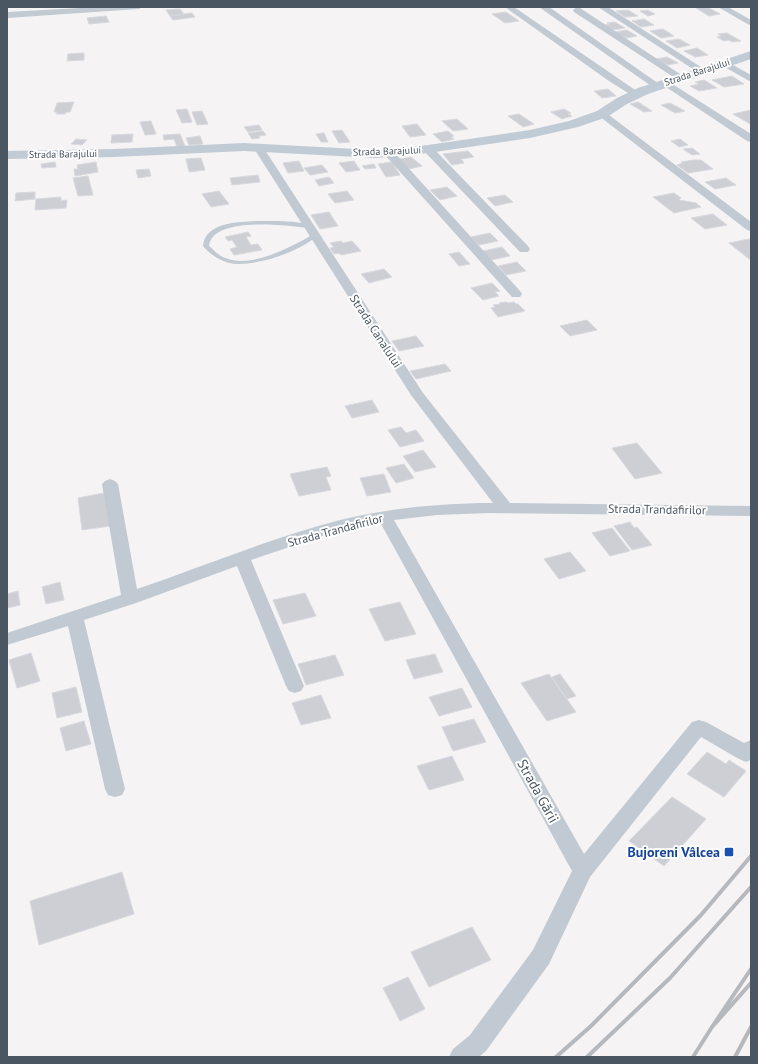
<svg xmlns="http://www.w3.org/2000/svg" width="758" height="1064" font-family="'PT Sans',sans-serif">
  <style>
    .building { fill: #cdcfd5; stroke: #d7d9de }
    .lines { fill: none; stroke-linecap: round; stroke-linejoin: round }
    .lane { fill: #c1cad2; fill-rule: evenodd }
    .street { fill: #c1cad2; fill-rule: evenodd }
    .secondary { fill: #c1cbd6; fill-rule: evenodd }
    .rail { stroke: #b5b8bd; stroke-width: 4 }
    .transit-dot { fill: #1a4fb4; stroke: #fff; stroke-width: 1.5 }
    .labels { text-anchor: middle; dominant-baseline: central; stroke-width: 4; stroke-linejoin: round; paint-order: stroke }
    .far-street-label { font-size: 10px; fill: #4a5661; stroke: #fff }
    .street-label { font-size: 12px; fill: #4a5661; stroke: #fff }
    .near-street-label { font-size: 14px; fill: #4a5661; stroke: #fff }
    .near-transit-label { font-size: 14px; font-weight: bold; fill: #164399; stroke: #fff; text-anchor: end }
  </style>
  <rect width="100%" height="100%" fill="#f5f3f3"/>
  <path class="building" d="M707,7L720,14L709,16L696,8Z
    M180,9L184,14L170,16L166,10Z
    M628,10L638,16L625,17L616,11Z
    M647,10L655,14L648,16L640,11Z
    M506,12L519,21L505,23L492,14Z
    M192,13L195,17L173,20L170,16Z
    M106,16L109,22L89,24L87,18Z
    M644,19L654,25L641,27L632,21Z
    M615,22L625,28L612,30L605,25L610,24L607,23Z
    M663,29L674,36L661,38L650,31Z
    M627,30L637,36L626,38L615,32Z
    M727,33L741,41L732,42L729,40L724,41L717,37L721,36L718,34Z
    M679,39L690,45L677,48L666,41Z
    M697,48L708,55L695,57L684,51Z
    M84,53V60L67,61L68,54Z
    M667,57L678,63L667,65L656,59Z
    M732,76L744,84L724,87L712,80Z
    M704,80L717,88L699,91L690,86L699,84L695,82Z
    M608,89L616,96L602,98L594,91Z
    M74,102L70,112H66L65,114H56L57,112H54L57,103Z
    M638,102L652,111L644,112L630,104Z
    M670,103L685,111L675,113L661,105Z
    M187,109L192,122L182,123L176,110Z
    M564,109L571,113L568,114L572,116L562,119L551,112Z
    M751,110L750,124L733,114Z
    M202,111L208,124L197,125L192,112Z
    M519,114L534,124L523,127L508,116Z
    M457,119L468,129L453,131L442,121Z
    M151,121L156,134L145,135L140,122Z
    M417,124L426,135L410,137L402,126Z
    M259,125L262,130L248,132L244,127Z
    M342,130L350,142L339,143L332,131Z
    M263,131L266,135L259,136L260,138L252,139L248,133Z
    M448,131L454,136L451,137L454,139L442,142L433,134Z
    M324,133L328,142H321L316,134Z
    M133,134L132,142L111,143L112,135Z
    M180,134L185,146L177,147L174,139L164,140L163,135Z
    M200,136L203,144L189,145L186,138Z
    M76,139L87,140L82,145L71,144Z
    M680,139L688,145L679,147L671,141Z
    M692,148L700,154L692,155L683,149Z
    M468,151L474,157L461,159L464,163L452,165L443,154Z
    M411,157L422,166L409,169L399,159Z
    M201,158L205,170L189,172L186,159Z
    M694,160H701L713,169L688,173L677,165L683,163L681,162Z
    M299,161L304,171L288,173L283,163Z
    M354,161L360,170L346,172L339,163Z
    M55,162L56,167L42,168L41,164Z
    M96,162L98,172L75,176L74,169H78L77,165Z
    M392,162L400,175L386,177L378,164Z
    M374,164L376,168L365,169L362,166Z
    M322,165L328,172L310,175L304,168Z
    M149,169L151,176L138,178L136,170Z
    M258,175L260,182L232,185L230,178Z
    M88,176L93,195L78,196L73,178Z
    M329,177L334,183L319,186L315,180Z
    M726,178L736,185L715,189L705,182Z
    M447,187L457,196L440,200L430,190Z
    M219,191L229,204L211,207L202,194Z
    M347,191L354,200L335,203L328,194Z
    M35,192V199L15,201L16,193Z
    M674,193L681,198L679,200L696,203L701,207L674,213L653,197Z
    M505,195L513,202L495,206L487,198Z
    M61,197V201L67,200L66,208L35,210L36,199Z
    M329,212L338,226L320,229L311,215Z
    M713,214L727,225L705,229L691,218Z
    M248,232L251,236L246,237L251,245L258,244L262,250L234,255L230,249L237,247L232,240L228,241L225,237Z
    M490,233L498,241L479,245L471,237Z
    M749,239L751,240V259H749L729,243Z
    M341,241L343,243L352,241L361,251L341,255L339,253L334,254L330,248L334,247L330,243Z
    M502,247L510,256L491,260L483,251Z
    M459,252L470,264L459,266L449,254Z
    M517,262L526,271L506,275L498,266Z
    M384,269L392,277L369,283L361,274Z
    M492,283L500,291L495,292L499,296L483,300L471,288Z
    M506,302L508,303L514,302L516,304H518L525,311L498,317L491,308L495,307L493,305L500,304L499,303Z
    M587,320L597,330L570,336L560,326Z
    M416,336L424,346L399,351L392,341Z
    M445,364L451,371L416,379L410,371Z
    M372,400L379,412L352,418L345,406Z
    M401,427L406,433L416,430L424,441L400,447L388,430Z
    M637,443L662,473L635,479L612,448Z
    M423,450L436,467L415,472L403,456Z
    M404,464L414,478L396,483L386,468Z
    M327,467L331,476L326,477L331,490L299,496L290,474Z
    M384,474L391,492L367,496L360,478Z
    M104,493L110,526L82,530L78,498Z
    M630,522L634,528L637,527L652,545L632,550L614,526Z
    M612,528L630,551L610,556L592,533Z
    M570,552L586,571L559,579L544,559Z
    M60,582L64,600L46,604L42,587Z
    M18,591L20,605L7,608V594Z
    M305,593L316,616L283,624L273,600Z
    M400,602L416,634L385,641L369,609Z
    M31,653L40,681L17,688L9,660Z
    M435,654L443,672L414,679L406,660Z
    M335,655L344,675L306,685L298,664Z
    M549,674L576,712L547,721L521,683Z
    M560,674L576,696L567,699L552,677Z
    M76,687L82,712L57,718L52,693Z
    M462,688L472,707L439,716L429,697Z
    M321,695L331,718L301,725L292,703Z
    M474,719L486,742L453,751L442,727Z
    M84,721L91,744L66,751L60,728Z
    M707,752L726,764L729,760L746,771L724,797L687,774Z
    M452,756L464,780L429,790L417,766Z
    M672,797L706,819L664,866L629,841Z
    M122,872L134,914L39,945L30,901Z
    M472,927L491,960L429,987L411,952Z
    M408,977L425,1009L400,1021L383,988Z"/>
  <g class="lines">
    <path class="lane" d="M257,221C269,221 302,220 311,226L308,228C287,225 212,216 209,246C212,248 215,252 218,254C244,273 289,248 312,235L317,236C299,252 253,268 229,263C218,260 210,254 203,246C205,222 239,222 257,221Z"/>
    <path class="street" d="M98,7H143L139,9L7,18V12Z
      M505,7H514L641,94L639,96H633L609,81Z
      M539,7H549L662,86L657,89L654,88Z
      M577,7L580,8L686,78L684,80H678L574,12L573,10Z
      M598,7H608L707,71L705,73H699Z
      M718,7H728L751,20V26Z
      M724,60L751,75V82L721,65L719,63L721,61Z
      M666,80L751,134V142L747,141L663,85L661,83Z
      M602,111L605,112L751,222V231L747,230L599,116L597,114Z
      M258,144L263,147L423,393L510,503L751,506V516L489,513L437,515L394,520L584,854L692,722L699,720L706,722L744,743L751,740V760L746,762L739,759L701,737L590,877L549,964L486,1051L479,1057H449L453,1049L470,1035L533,950L572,871L380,522L328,534L251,560L304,686L301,691L295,693L289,691L286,686L237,566L136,603L84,620L125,789L122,795L115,797L108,795L105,789L68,626L7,645V633L121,595L102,484L105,481L110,479L115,481L118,484L137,589C204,566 271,538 340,520C390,508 442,503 493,503L411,395L253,147Z
      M428,146L432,147L528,246L530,249L528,252H520L424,151L423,149L424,147Z
      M389,150L393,151L520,291L522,294L520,297H512L385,155L384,153Z"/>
    <path class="secondary" d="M751,51V59L648,94L627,104L607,117L578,127L530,138L428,153L376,158L244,151L114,157L7,159V151L114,149L244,143L376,150L428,145L530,130L569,121L597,111L617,98L638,88Z"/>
    <path class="rail" d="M751,969L712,1027L751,983
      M556,1057L591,1026L701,915L751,856
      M587,1057L670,978L751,887
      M693,1057L712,1027
      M735,1057L751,1027"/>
  </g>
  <rect class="transit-dot" x="724" y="847" width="10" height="10" rx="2"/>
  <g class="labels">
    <g class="far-street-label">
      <text transform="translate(697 72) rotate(-18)">Strada Barajului</text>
      <text transform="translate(387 151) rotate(-2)">Strada Barajului</text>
      <text transform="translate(63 154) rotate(-1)">Strada Barajului</text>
    </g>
    <g class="street-label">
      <text transform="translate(376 331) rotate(57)">Strada Canalului</text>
      <text transform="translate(657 509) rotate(1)">Strada Trandafirilor</text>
      <text transform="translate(335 530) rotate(-15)">Strada Trandafirilor</text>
    </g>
    <g class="near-street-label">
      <text transform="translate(538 791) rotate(61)">Strada Gării</text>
    </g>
    <g class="near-transit-label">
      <text x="720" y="852">Bujoreni Vâlcea</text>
    </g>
  </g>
  <rect width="758" height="1064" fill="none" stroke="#4a5661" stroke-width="16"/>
</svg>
